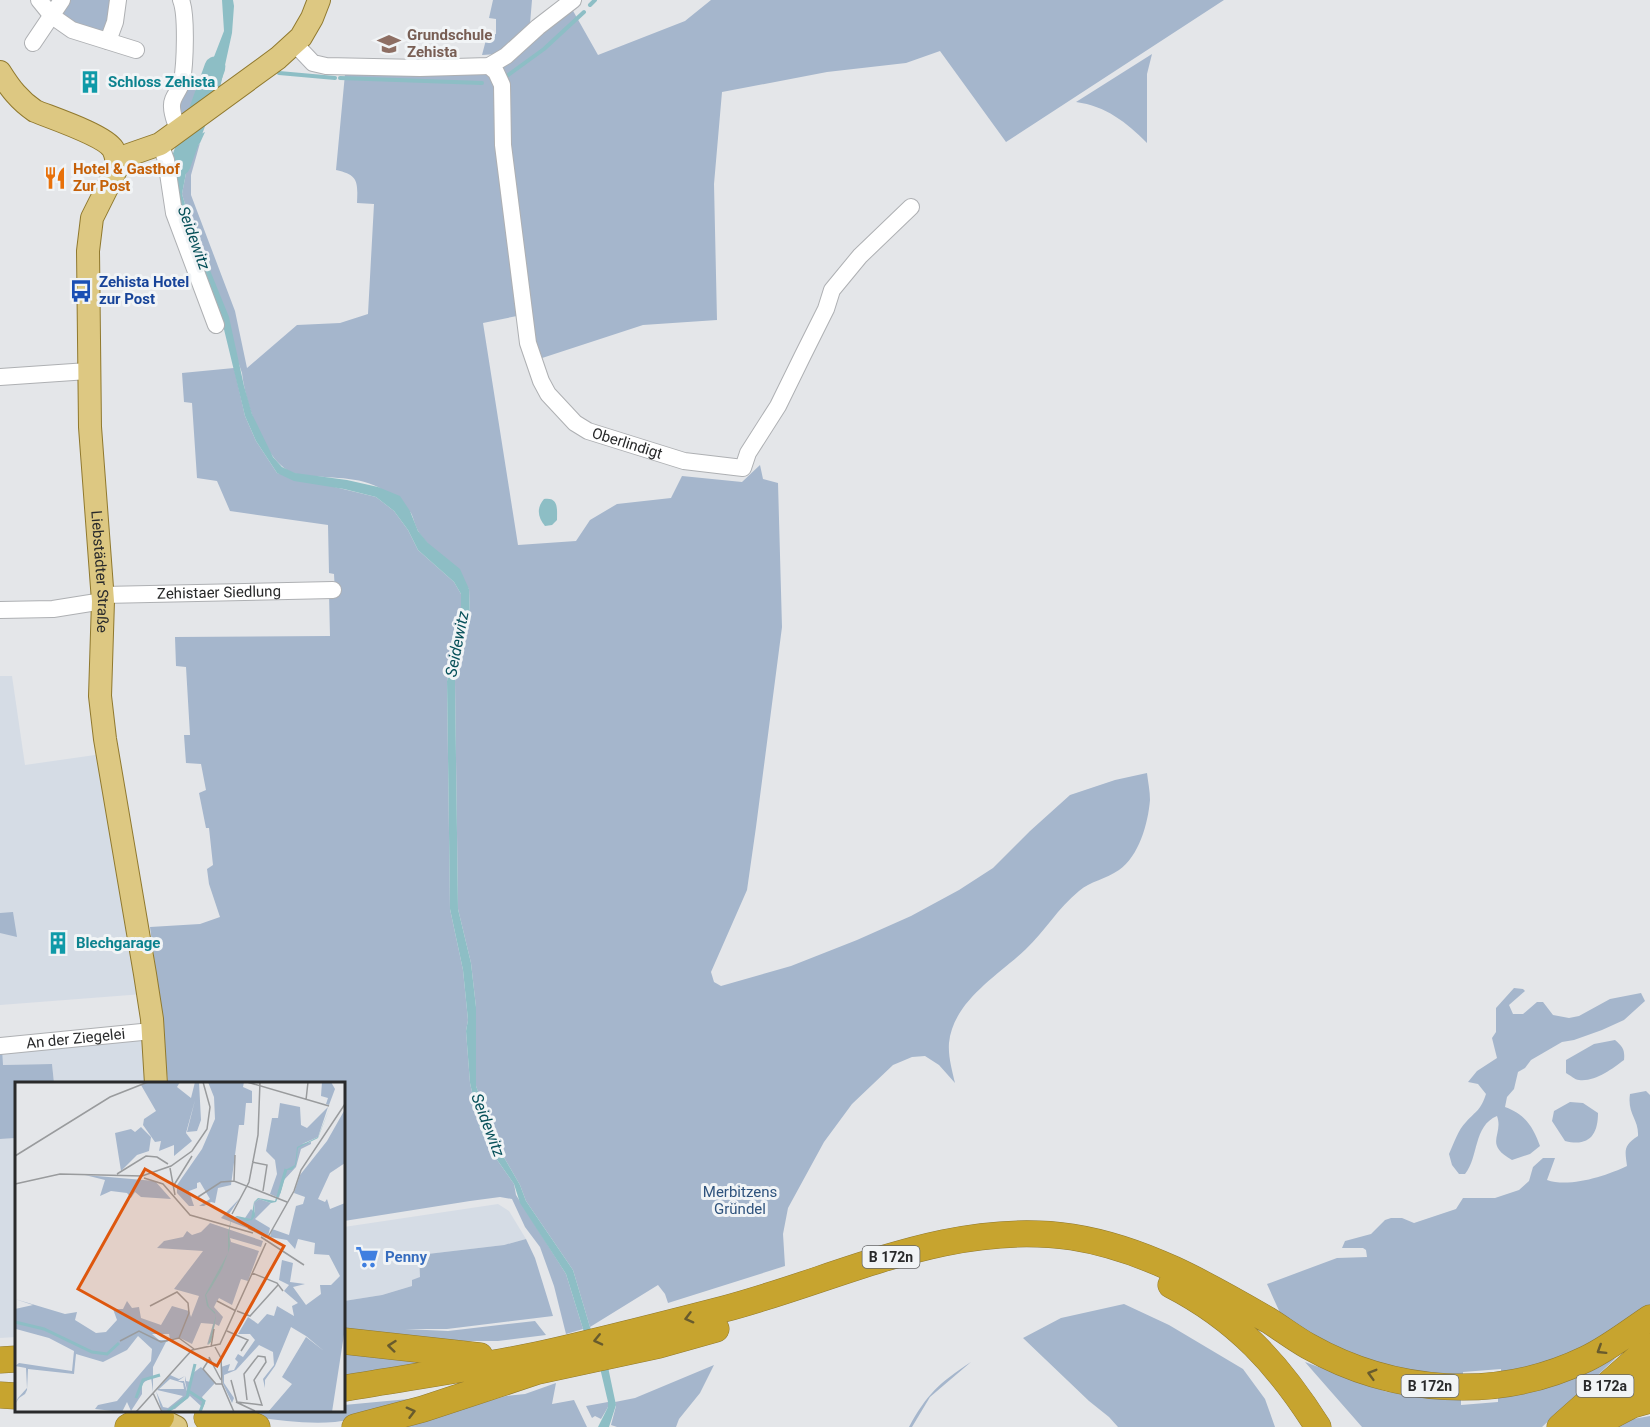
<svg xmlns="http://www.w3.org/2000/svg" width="1650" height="1427" font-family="Roboto,sans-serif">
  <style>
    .built { fill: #d5dce5 }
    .green { fill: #a5b6cc }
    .water { fill: #8dbec5 }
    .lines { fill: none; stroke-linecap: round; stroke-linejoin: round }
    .stream { stroke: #8dbec5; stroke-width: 4 }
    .river { stroke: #8dbec5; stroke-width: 21 }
    .minor-casing { stroke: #aeb0b3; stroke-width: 18 }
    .major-casing { stroke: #90792e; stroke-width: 24 }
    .highway-casing { stroke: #90792e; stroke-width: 27 }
    .minor { stroke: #fff; stroke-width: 16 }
    .major { stroke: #ddc882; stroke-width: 22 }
    .highway { stroke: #c7a42f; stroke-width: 26 }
    .oneway { stroke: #685b2d }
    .labels { text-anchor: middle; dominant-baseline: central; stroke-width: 6; stroke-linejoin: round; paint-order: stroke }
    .shield { fill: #f1f4f6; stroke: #656768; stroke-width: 1.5 }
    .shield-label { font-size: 14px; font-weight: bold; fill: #292a2b }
    .education-label { font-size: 15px; font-weight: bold; fill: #785e54; stroke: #f1f4f6; text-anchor: start }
    .culture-label { font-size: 15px; font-weight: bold; fill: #0d838f; stroke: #f1f4f6; text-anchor: start }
    .food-label { font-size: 15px; font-weight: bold; fill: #c56008; stroke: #f1f4f6; text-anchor: start }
    .transit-label { font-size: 15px; font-weight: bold; fill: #164399; stroke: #f1f4f6; text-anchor: start }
    .street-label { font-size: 15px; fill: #292a2b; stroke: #f1f4f6 }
    .park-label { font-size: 15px; fill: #2f537d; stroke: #f1f4f6 }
    .shop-label { font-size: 15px; font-weight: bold; fill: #366cbe; stroke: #f1f4f6; text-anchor: start }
    .water-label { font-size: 16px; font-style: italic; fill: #065059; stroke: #f1f4f6 }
    .inset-river { fill: none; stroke: #8dbec5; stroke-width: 3 }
    .inset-road { fill: none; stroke: #999b9d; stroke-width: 1.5 }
    .view { fill: #de570e; fill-opacity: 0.15; stroke: #de570e; stroke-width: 3 }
    .inset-edge { fill: none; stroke: #292a2b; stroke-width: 3 }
  </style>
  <rect width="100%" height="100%" fill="#e4e6e9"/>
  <path class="built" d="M0,676H12L25,765L102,754L143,994L0,1005Z
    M138,1039L143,1041L145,1083H54L52,1064L2,1065V1049Z
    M16,1138V1337L0,1338V1139Z
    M498,1204L509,1211L526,1239L504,1245L419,1255L420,1277L412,1286L382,1295L344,1301V1227Z"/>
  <path class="green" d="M63,0H113L106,30L86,31L54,16Z
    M493,0H532L530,24L498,54L482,55L487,36L496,34V19L489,18Z
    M711,0H1224L1006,142L940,51L906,63L827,72L722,92L714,184L717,320L643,325L536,360L501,65L572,9L598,55L685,21Z
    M1152,54L1147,74V143C1126,122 1106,106 1076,102Z
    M345,74H490L495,77L522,315L483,323L518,545L576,541L590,520L617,504L671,498L682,476L742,482L760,465L763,479L778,483L782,627L756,827L747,890L711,972L714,982L721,986L791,966L857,940L911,916L959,890L993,868L1030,831L1070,795L1115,780L1147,773C1148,782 1150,791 1150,800C1148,824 1139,856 1119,870C1106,879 1091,881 1079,891C1058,908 1045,931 1026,949C999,975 953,1001 949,1043C948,1056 952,1070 955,1083L939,1065L925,1056L912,1057L893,1065L852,1104L824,1142L788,1208L783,1234L785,1266L668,1303L665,1294L658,1285L590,1327L573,1270L526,1201L520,1185L498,1147L476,1086V1007L471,963L458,909L455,681L470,618L469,589C453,571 435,553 420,534C415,527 414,519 411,513C407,507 385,491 378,487C354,475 323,479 297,474C265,467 245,401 242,373L190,221L182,194L190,152L200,143L191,175V195L235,311L247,368L297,325L340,323L368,314L374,204L357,203C358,181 358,175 336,170Z
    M186,88L199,91L192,111L184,115H181L178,100Z
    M234,368L245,416L256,441L277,473L376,497L394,511L408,530L418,550L454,582L461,594V619L447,681L450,909L463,970L468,1020L466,1031L470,1083L480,1128L493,1154L514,1184L516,1195L566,1274L583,1329L566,1334L554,1286L540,1247L525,1227L512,1199L500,1197L470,1201L344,1221V1084L168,1083L161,1012L150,927L200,924L220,917L209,884L207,869L213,865L209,828H206L199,793L206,790L201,764L186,763L184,735H190L186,667L176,666L175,637L330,636L329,593H335L334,574L329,573L328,525L230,511L217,481L197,478L192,403L184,402L182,373Z
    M13,912L17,937L0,933V913Z
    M1514,988L1523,989L1525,991L1509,1005L1513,1014H1523L1537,1002H1543L1553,1015L1569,1018L1579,1016L1610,999L1641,993L1645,1001L1624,1020L1602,1030L1574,1040L1562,1042L1531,1060L1525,1068L1518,1072L1514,1089L1507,1097L1505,1107C1525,1114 1533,1127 1540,1146L1530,1154L1512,1160C1483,1144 1504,1135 1497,1116C1473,1126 1479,1157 1465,1174H1459L1452,1165L1449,1154C1454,1143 1458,1130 1466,1122C1476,1111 1481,1110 1486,1094L1478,1084L1468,1082L1477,1071L1497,1058L1492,1038L1496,1032V1008Z
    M1615,1040C1623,1047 1625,1050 1624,1060C1612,1069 1595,1082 1579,1080C1575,1080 1570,1075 1566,1073V1060L1594,1044Z
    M0,1049H2L3,1065L52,1064L54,1083L16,1084V1138L0,1139Z
    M1646,1091L1650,1095V1306L1597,1340L1547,1363L1501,1373V1369L1463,1372V1377L1386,1368L1311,1337L1281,1315L1267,1284L1337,1258L1367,1257L1366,1250L1363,1248H1342L1345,1241L1371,1234L1385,1220L1391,1218H1402L1414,1223L1456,1209L1463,1198H1495L1519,1190L1529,1181L1533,1167L1543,1158H1555L1547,1180C1569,1188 1606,1176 1627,1166C1625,1150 1623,1146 1638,1136C1639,1119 1627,1114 1630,1094Z
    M1570,1102L1583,1103L1598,1113C1598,1135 1589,1147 1565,1141L1552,1121L1554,1111Z
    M526,1239L535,1258L553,1316L447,1329H405L448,1331L535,1321L546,1335L498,1341H463L344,1335V1301L382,1295L412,1286V1280L420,1277L419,1255L504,1245Z
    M1124,1304L1169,1325L1243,1369L1265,1399L1275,1427H1118L1109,1417L1089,1401L1023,1338L1061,1318Z
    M344,1351L449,1362L344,1375Z
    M1616,1358L1542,1427H1362L1305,1362L1387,1392L1461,1399V1405L1498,1402V1396L1558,1383Z
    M971,1362L930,1397L912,1427H909C927,1394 939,1383 971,1362Z
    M714,1365L700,1393L679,1419L676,1427H617L611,1425L616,1406L615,1402L635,1398Z
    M556,1383L552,1404L574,1400L587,1427H402L506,1396L525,1394Z
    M441,1396C406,1405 371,1418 335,1422C309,1424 282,1421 256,1417L250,1414L284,1410H344V1405Z
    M608,1402V1407L601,1419L595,1416L592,1418L586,1406Z
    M1650,1416V1427H1618L1627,1420Z"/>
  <path class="water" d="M222,0H233L234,6L232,33L220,88L198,98L224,31Z
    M205,132L200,143L190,152L182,194L190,221L229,317L244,386L252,414L273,457L282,467L295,473L347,480L378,487L400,496L410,511L418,531L428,543L460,569L469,589L470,618L455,681L458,909L471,963L476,1007V1086L498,1147L520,1185L526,1201L573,1270L590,1327L608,1367L616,1405L609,1427H598L608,1407V1402L600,1368L583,1329L566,1274L520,1203L514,1184L493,1154L480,1128L470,1083L466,1031L468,1020L463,970L450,909L447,681L461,619V594L454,582L418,550L408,530L394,511L376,497L344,489L294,481L277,473L256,441L245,416L221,317L184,221L175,174L182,143Z
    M544,499C559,497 557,509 557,520L552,525L545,526C538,518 536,508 544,499Z"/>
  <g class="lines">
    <path class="stream" d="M590,5L595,0
      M279,73L335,78
      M340,78L482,83
      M504,78L544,49L584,12"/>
    <path class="river" d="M180,165L215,67"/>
    <g class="minor-casing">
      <g id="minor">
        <path d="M39,0L52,16L72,30L136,50"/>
        <path d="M108,41L115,22L118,0"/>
        <path d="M33,43L62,0"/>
        <path d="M295,44L313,63L326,66L420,68L489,66L506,56L538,27L573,0"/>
        <path id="s1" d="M489,66L496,72L502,85L503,145L528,343L541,381L548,394L575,423L588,431L684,461L743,468L748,453L778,406L803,355L826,309L832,290L860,256L911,207"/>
        <path d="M178,131C176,123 172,115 172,107C171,97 180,91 182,81C185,64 187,15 181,0"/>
        <path d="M160,144L166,160L174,213L216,325"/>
        <path d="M0,377L88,371"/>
        <path id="s2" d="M103,595L333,590"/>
        <path d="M0,610L53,609L103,601"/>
        <path id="s3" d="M0,1046L152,1031"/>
      </g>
    </g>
    <g class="major-casing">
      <g id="major">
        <path id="s4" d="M0,72C10,88 19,100 35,111C52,118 104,135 113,149C116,155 117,161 117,168L92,218L88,251L90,427L103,601L100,696L105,739L145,974L152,1019L156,1084"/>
        <path d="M117,159L160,144L278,58L301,37L312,18L319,0"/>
        <path d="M157,1410L166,1422L176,1427"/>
      </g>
    </g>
    <g class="highway-casing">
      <path id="highway" d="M1171,1285C1237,1319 1279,1365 1318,1427
        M344,1341L480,1356
        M0,1360L16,1359
        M346,1388C410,1377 474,1368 537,1355C600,1341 662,1325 724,1309C839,1279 950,1219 1072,1237C1143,1248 1206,1284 1268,1320C1281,1328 1294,1338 1308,1346C1393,1394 1497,1402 1586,1359C1609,1348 1629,1332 1650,1318
        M0,1395L16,1396
        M1611,1416L1632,1405L1650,1400
        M207,1418L229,1417L257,1427
        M128,1427L142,1419L161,1417
        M355,1427L423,1409L538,1371L659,1345L716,1329
        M1560,1427L1650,1347
        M1589,1427L1650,1371"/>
    </g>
    <use href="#minor" class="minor"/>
    <use href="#major" class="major"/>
    <use href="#highway" class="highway"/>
  </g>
  <defs><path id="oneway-chevron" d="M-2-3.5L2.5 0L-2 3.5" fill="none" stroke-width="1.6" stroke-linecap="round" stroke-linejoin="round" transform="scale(1.5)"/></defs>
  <g class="oneway">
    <use href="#oneway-chevron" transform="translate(689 1318) rotate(165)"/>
    <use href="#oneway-chevron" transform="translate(598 1340) rotate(167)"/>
    <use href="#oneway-chevron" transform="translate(392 1346) rotate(-174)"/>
    <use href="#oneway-chevron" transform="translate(1601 1350) rotate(148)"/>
    <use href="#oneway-chevron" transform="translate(1372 1374) rotate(-164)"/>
    <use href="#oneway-chevron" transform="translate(411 1412) rotate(-15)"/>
  </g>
  <defs>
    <g id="school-bare" transform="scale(1.8)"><path d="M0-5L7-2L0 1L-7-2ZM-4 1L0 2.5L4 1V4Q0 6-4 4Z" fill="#8d6e63" stroke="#f1f4f6" stroke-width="2.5" paint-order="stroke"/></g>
    <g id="building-bare" transform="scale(1.8)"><path d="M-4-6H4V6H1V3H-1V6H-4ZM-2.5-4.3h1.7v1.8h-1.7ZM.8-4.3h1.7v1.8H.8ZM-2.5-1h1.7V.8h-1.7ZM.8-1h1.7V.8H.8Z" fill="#0f9aa8" stroke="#f1f4f6" stroke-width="2.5" paint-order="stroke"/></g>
    <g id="restaurant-bare" transform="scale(1.8)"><path d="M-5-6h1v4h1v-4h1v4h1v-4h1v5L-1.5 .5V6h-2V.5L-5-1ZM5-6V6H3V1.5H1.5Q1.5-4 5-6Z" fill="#e8710a" stroke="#f1f4f6" stroke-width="2.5" paint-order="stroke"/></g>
    <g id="bus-bare" transform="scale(1.8)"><path d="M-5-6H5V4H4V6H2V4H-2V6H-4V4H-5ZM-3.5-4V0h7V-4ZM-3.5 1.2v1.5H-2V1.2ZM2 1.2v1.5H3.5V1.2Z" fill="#1a4fb4" stroke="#f1f4f6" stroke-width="2.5" paint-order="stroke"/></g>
    <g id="supermarket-bare" transform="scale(1.8)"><path d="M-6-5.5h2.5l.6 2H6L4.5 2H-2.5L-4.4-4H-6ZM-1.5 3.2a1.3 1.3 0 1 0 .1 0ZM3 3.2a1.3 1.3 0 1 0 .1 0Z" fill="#3f7fe0" stroke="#f1f4f6" stroke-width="2.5" paint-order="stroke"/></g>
  </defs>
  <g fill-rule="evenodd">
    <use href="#school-bare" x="389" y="44"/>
    <use href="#building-bare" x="90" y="82"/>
    <use href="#restaurant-bare" x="55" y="178"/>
    <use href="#bus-bare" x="81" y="291"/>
    <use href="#building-bare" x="58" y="943"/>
    <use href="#supermarket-bare" x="367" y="1257"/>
  </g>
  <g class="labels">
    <g class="shield">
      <rect x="862.5" y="1246" width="57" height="22" rx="4.5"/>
      <rect x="1401.5" y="1375" width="57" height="22" rx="4.5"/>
      <rect x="1576.5" y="1375" width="57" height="22" rx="4.5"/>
    </g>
    <g class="shield-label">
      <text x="891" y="1257">B 172n</text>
      <text x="1430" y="1386">B 172n</text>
      <text x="1605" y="1386">B 172a</text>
    </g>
    <g class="education-label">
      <text x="407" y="35">Grundschule<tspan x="407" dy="17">Zehista</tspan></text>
    </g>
    <g class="culture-label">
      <text x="108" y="82">Schloss Zehista</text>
      <text x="76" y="943">Blechgarage</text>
    </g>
    <g class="food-label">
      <text x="73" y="169">Hotel &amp; Gasthof<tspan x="73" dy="17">Zur Post</tspan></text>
    </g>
    <g class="transit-label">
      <text x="99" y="282">Zehista Hotel<tspan x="99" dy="17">zur Post</tspan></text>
    </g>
    <g class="street-label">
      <text stroke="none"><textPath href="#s1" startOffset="434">Oberlindigt</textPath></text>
      <text stroke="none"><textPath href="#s4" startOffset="570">Liebstädter Straße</textPath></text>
      <text stroke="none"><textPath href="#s2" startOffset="116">Zehistaer Siedlung</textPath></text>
      <text stroke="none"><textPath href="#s3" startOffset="76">An der Ziegelei</textPath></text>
    </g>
    <g class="park-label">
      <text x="740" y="1192">Merbitzens<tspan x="740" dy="17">Gründel</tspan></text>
    </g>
    <g class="shop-label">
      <text x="385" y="1257">Penny</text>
    </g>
    <g class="water-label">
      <text transform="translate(194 238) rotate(70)">Seidewitz</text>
      <text transform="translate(457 644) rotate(-79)">Seidewitz</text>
      <text transform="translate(488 1125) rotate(69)">Seidewitz</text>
    </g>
  </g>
  <g transform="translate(15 1082)">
    <rect width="330" height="330" fill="#e4e6e9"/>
    <path d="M135,0H165L162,5L176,16L180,0H184L186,38L182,49L172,50L180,18L171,51L177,59L159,74V63L144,69L146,59L140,60L128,43L129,37L141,29L126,3ZM193,0H229L228,5L237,9V21H231L229,43H224L216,103L203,106L200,121L196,120L189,124H184L195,117L185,100L182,101V106L174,109L179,124H174L162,111V103L187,67L200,37L199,15ZM307,0H316L320,7L314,23L311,22L313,16L306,14ZM265,21L285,25L286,43L292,46L313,25L303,55L287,62L296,60V62L286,67L281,85L269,98L264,116L255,112L262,92L260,78L251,69L257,36H263ZM329,29L330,81L315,91L303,117L310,120L312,117L315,127L330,121V246L317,330H253L277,302L267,295L291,255L309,269L291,254L276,245L260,284L250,298V306L248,297L259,283L258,270L244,263L221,288L209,293V301L219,316L217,321L208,302L206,285L215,282L213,289L219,288L223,280L220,277L223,272L228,275L240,258L235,252H223L233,235L243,242L252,232L259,234L262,224L279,234L277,224L283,221L269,209L274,203L264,198L267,178L278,181L275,200L290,202L278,205L291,223L306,212L305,203H316L325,194L314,173L299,172L300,161L283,157L280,167L272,158L255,155L257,147L274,153L281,124L288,122L290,115L279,111L285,93L312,59ZM126,45L136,55L134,69L122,73L106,89L100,51L116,47L120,50ZM70,93L140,99L156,117L126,115L120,110L116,116L112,111L96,109L85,114L90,98ZM225,116L214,132L220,135L230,136L236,127L240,131L239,121L244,117L256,121L240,137L255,146L253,154L206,136ZM195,141L248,159L246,165L215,156L216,160L244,169L233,199L226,197L217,223L204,216L201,221L199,225L208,235L204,244L200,242L196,259L192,263L198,242L186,241L177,262L165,256L155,257L154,252H137L144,258H156L151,260L138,285V310L136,295L127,302V312L116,329L112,320L107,330L80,327L83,323L102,319L136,279L137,267L123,254L112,268L88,280L61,272L59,292L13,287L12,308L10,312L4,316L0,322L3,316L12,306L11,286L0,284L4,281L57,289L59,269L34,256L1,247L0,227L18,223L0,217L50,232L62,230L60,238L81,251L91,250L102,238L98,227H108L112,219L117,226L124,225L126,236L146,243L157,224L174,229L176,235L184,214L159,207L188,169L142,166L149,159L168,155L172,149L177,153L186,150ZM186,285L200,301L187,315L190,321L186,330L187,325L175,314L160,327L147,330L141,309L148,325L153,326L168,314L142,308L155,293L164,297L170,294L163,299H169L173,313L170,299L171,294V299L176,300L178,291ZM155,297L168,301L169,307H144Z" fill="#a5b6cc" fill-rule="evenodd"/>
    <path d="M315,25L303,56L283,66L281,83L277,88H271L266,108L263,116L261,120L256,121L244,117L239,121L240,134L237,138L232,139L222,135L216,138L214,151L215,164L213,171L207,187L196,206L191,213L194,225L200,230L201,235L196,260L193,263L201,233L192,224L190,213L213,171V151L216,137L222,134L236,137L239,120L243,116L260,119L270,88L280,83L282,65L303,55Z" fill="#8dbec5"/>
    <path class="inset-river" d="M264,111L271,87M0,240L29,247L77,270L92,272L104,261M172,308L189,319L185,330M121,316L128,298L145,293M152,330L172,315L180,282"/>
    <path class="inset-road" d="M232,0L314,24M291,18L293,0M0,74L95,15L133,0M237,80L252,83L248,109M155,86L160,113M102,92L131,74L142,75L153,82M129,96L148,102L175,133L238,151M219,99L220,73M0,102L45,92L127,94L156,84L177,69L192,47L195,25L188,0M159,103L177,74M183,115L206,100L219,99L272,120M217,132L234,100L243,53L245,0M233,146L251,155M246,155L289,183M253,155L279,109L286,88L330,22M237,191L262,201L268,209M202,219L221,229M135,224L162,210L173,221L174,231L164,256M222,229L235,234L263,203M212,249L233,258L226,269M105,259L124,249L146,260L164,256L179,267M196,265L199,247M200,265L206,276L207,302L219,330M194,275L206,298M195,276L188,287L201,302H207M216,298L222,320L247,323L239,298L251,280L250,275L243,274L229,292L232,318M138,311L147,330M221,320L240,329M121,330L177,268L205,262L251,161"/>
    <path class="view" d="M130,87L269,164L202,284L63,207Z"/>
    <rect width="330" height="330" class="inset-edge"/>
  </g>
</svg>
